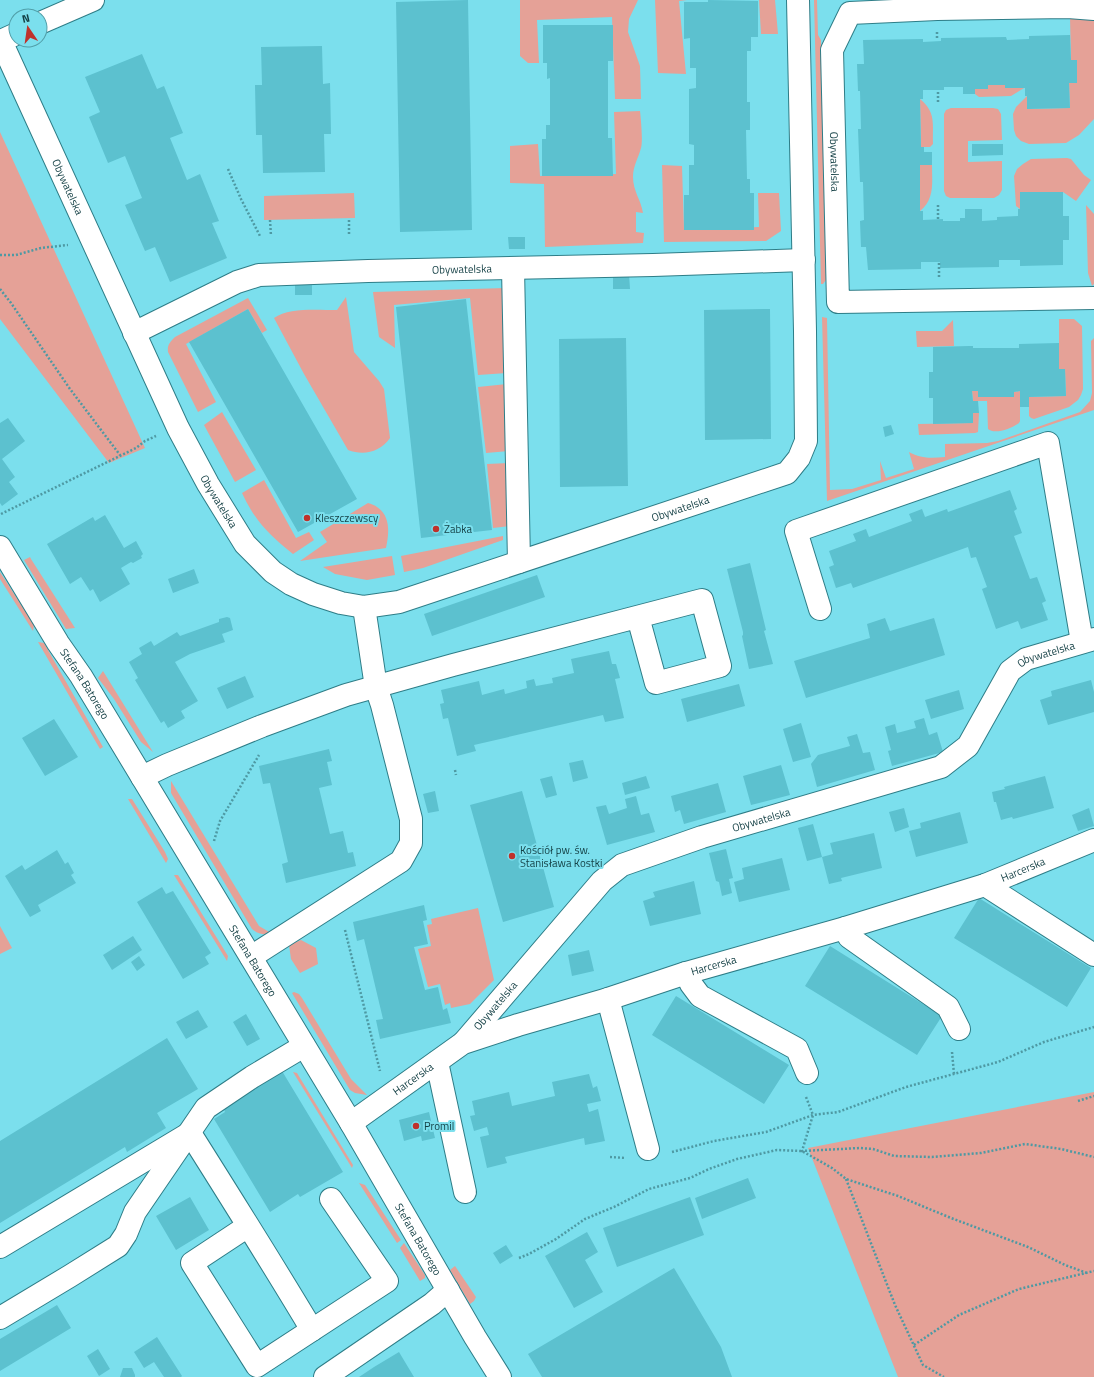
<svg xmlns="http://www.w3.org/2000/svg" width="1094" height="1377" font-family="'Titillium Web',sans-serif">
  <style>
    .green { fill: #e5a197 }
    .building { fill: #5cc1cf }
    .lines { fill: none; stroke-linecap: round; stroke-linejoin: round }
    .minor-casing { stroke: #2e7d87; stroke-width: 24 }
    .path { stroke: #4e99a3; stroke-width: 2.5; stroke-dasharray: 2 2; stroke-linecap: butt }
    .minor { stroke: #fff; stroke-width: 22 }
    .poi-dot { fill: #bf312b; stroke: #7bdfed; stroke-width: 1.5 }
    .labels { text-anchor: middle; dominant-baseline: central; stroke-width: 4; stroke-linejoin: round; paint-order: stroke }
    .street-label { font-size: 11px; fill: #133f44; stroke: #7bdfed }
    .poi-label { font-size: 11px; fill: #133f44; stroke: #7bdfed; text-anchor: start }
  </style>
  <rect width="100%" height="100%" fill="#7bdfed"/>
  <path class="green" d="M520,0H638L629,19L628,32L640,66L641,99H615L612,17L537,20L539,63H528L520,56Z
    M655,0H687L679,1L686,74L658,73Z
    M759,0H775L778,34H761Z
    M814,0H817L818,35L821,40L826,280L823,284H821Z
    M1070,17L1094,19V119L1079,135L1066,143L1029,144L1021,141L1016,136L1014,130L1013,114L1016,107L1027,96L1028,109L1070,108L1069,83H1077V60H1071Z
    M988,85H1005L1024,88L1011,96L979,97L975,94V89H988Z
    M920,99C937,113 932,125 933,144L930,147H921Z
    M951,108H993L998,109L1001,114L1002,140L968,141V162L1002,161V190L999,195L994,198H950L946,196L944,191V114L946,110Z
    M640,111C641,120 643,141 641,148C638,159 633,166 633,177C633,191 641,200 643,213L636,212V232L644,233L643,243L545,247L544,184L510,183V146L538,144L540,176L616,174L614,112Z
    M0,132L145,448L109,463L0,319Z
    M1067,158L1071,159L1084,175L1091,180L1076,201L1063,192H1020V209L1016,206L1014,176L1017,169L1023,164L1031,159Z
    M662,165L682,166L684,230L759,227L758,193H779L781,231L766,241L664,242Z
    M920,165H932C932,182 935,199 920,211Z
    M354,193L355,218L264,220V196Z
    M1086,205L1094,214V284L1092,286L1088,273Z
    M505,288L507,373L478,375L470,298L394,305L395,348L379,337L373,292Z
    M346,297L354,352L379,381L384,389L390,438C380,452 364,456 348,450L304,374L274,318C289,307 318,310 337,310Z
    M248,298L267,330L262,333L248,309L186,344L216,402L198,412L168,352C167,345 170,342 175,337Z
    M822,317L827,318L830,490L852,489L881,480L880,461L886,478L914,469L909,452C921,459 932,458 945,457V444L987,443L998,441L1080,412L1090,401L1092,393L1091,341L1094,338V410L827,501Z
    M1059,319H1074L1082,326L1083,389L1081,395L1078,400L1069,407L1034,419L1031,418L1029,416V397L1066,396L1065,369H1059Z
    M953,320L954,346L917,347L916,331H942Z
    M507,384L509,451L486,453L478,387Z
    M972,391H978L979,397H1014V392L1020,391V421L1019,423C1012,428 995,435 988,429L987,401H973Z
    M222,412L256,470L235,482L204,425Z
    M973,413H979L978,432L975,433L919,435L918,424L973,423Z
    M509,463L510,526L493,528L487,464Z
    M264,480L296,538L309,532L314,540L293,554C269,535 255,521 242,493Z
    M368,503C371,504 375,505 377,507C391,516 389,534 386,548L300,561L327,542L320,532Z
    M503,536V540L423,568L404,572L401,556Z
    M392,556L395,575L367,580L335,574L323,567Z
    M30,557L31,559L75,628L66,629L24,560Z
    M0,572L34,625L33,631L0,579Z
    M38,642L44,643L103,747L100,749Z
    M103,671L153,752L141,742L114,699L98,678Z
    M171,781L259,926L271,933C264,936 258,934 252,929L171,793Z
    M128,799H132L165,852L168,859L166,863Z
    M174,875H178L228,956L227,961Z
    M478,908L494,980L470,1004L451,1008L450,1003L445,1005L440,984L428,987L418,949L431,946L427,925L432,924L431,919Z
    M0,926L12,948L0,954Z
    M301,940L316,948L318,964L300,973L291,959L289,945Z
    M294,992L299,994L302,998L351,1079L367,1095L355,1093L350,1090L292,993Z
    M293,1072L297,1073L353,1165L352,1168Z
    M1094,1092V1377H898L808,1148Z
    M359,1183L365,1185L401,1240L397,1243Z
    M404,1243L425,1275V1278L420,1281L400,1248Z
    M455,1266L476,1297L474,1301L470,1304L450,1270Z"/>
  <path class="building" d="M468,0L472,230L400,232L396,2Z
    M708,0L758,1V37H751V51H747V102H750V130H746L747,179H750V193H754V230H684V195H689V165H694V145L689,144V89L696,88V68H690V38L684,39V2H708Z
    M543,25H613V61H608V138H612L613,176H542V139H546V125H550V78L547,79V63H543Z
    M1070,35L1071,60H1077V83H1069L1070,108L1027,109V96H1025V88H1005V85H988V89H975V94H963V87H944V90H923V99H920L921,147H924V152H932V165H920V211H923V220L943,219V221H960V218H965V209H982V221L997,220V217L1018,216V209H1020V192H1063V216H1069V240H1063V265L1020,266V260H999V267L940,268V262H921V269L868,270L866,247H861L860,221L864,220L863,182H860L858,129H861L860,91H858L857,64H864L863,40L923,39V42L941,41V38L1006,37L1007,40L1029,39V36Z
    M322,46L323,84L330,83L331,134H324L325,172L263,173L262,135H256L255,85H262L261,47Z
    M142,54L157,89L164,86L183,133L170,138L187,180L200,174L219,221L212,223L227,258L170,282L155,247L145,251L125,205L142,198L125,156L108,163L89,117L100,112L85,77Z
    M972,144H1003V155L972,156Z
    M508,237H525V249H509Z
    M613,274H629L630,289H613Z
    M295,280H312V295H295Z
    M466,299L492,530L421,538L396,307Z
    M248,309L357,499L298,532L189,342Z
    M770,309L771,439L705,440L704,310Z
    M626,338L628,486L560,487L559,339Z
    M1059,343V369H1065L1066,396L1029,397V407H1020V391L1014,392V397H978V391H972L973,401H978L979,413H973V423L933,424V398H929V372H933V347L969,346H973V348H1019V344Z
    M8,418L25,441L2,459L15,477L9,482L18,494L2,506L0,503V423Z
    M891,425L894,434L885,437L883,427Z
    M1010,490L1017,509L1014,511L1022,533L1014,536L1030,579L1037,577L1046,601L1042,603L1048,620L1021,629L1018,621L996,629L982,589L987,587L976,557L971,558L968,547L853,588L851,583L836,588L829,567L834,565L829,551L856,541L853,534L866,529L869,537L912,521L909,514L922,509L925,517L947,509L948,512Z
    M105,515L124,548L136,541L143,554L141,556L142,558L133,563L131,562L121,568L130,584L100,602L93,589L90,591L81,577L70,584L47,544L93,517L95,521Z
    M750,563L766,630L764,631L773,664L749,669L742,636L743,635V632L727,569Z
    M194,569L199,583L173,593L168,579Z
    M537,575L545,597L432,636L424,614Z
    M227,617L230,618L233,630L222,634L225,642L190,654L175,662L198,701L181,711L185,718L168,728L164,721L161,723L135,680L138,678L129,662L142,654L139,648L151,641L154,646L177,632L180,636L219,622V619Z
    M885,618L890,631L934,618L945,655L806,698L794,661L870,638L867,624Z
    M609,651L612,664H616L620,678L615,679L624,718L605,722L603,715L474,745L476,751L457,756L448,718L443,719L440,704L444,703L441,690L479,681L482,695L504,689L505,694L527,688L526,681L534,679L536,686L553,683L552,678L574,673L571,659Z
    M245,676L254,697L227,709L217,688Z
    M1091,680L1094,692V712L1048,725L1040,700L1052,696L1051,691Z
    M739,684L745,706L687,722L681,699Z
    M959,690L964,709L931,719L925,700Z
    M924,718L929,735L937,732L943,752L892,766L888,751L891,750L885,727L895,724L897,733L916,728L914,721Z
    M54,719L78,757L45,776L22,738Z
    M801,723L811,757L793,762L783,729Z
    M857,734L863,753L870,752L875,770L817,787L811,764L818,755L850,746L847,737Z
    M329,749L332,761L327,762L332,785L319,788L330,834L343,831L348,853L353,852L356,866L286,883L282,864L288,862L270,783L263,784L259,766Z
    M583,760L588,778L573,782L569,763Z
    M781,765L790,795L751,805L743,776Z
    M552,776L557,795L546,798L540,779Z
    M646,776L650,788L625,795L622,783Z
    M1045,776L1054,808L1013,819L1012,817L1001,820L996,802H994L992,792L1005,789L1004,787Z
    M718,783L726,812L684,824L680,810L675,812L671,796Z
    M435,791L439,811L428,813L423,794Z
    M522,791L554,907L503,922L470,805Z
    M636,796L641,815L649,813L655,832L607,845L596,807L606,805L609,814L627,808L625,799Z
    M904,808L909,827L895,832L889,812Z
    M1089,808L1094,826L1078,831L1072,815Z
    M960,812L968,843L916,857L909,831L921,828L920,823Z
    M813,824L822,857L807,861L798,828Z
    M874,833L882,868L841,878L842,881L829,884L822,857L833,854L830,843Z
    M726,849L733,878L729,879L732,893L722,896L719,882L716,881L709,853Z
    M57,850L65,864L68,862L74,873L71,875L76,883L38,905L41,911L30,917L5,876L22,865L25,870Z
    M782,858L790,890L739,902L734,882L744,879L742,868Z
    M694,881L701,914L650,926L643,901L655,897L653,892Z
    M162,887L166,894L173,891L211,953L205,957L209,964L183,979L137,902Z
    M979,898L1091,968L1067,1007L954,938Z
    M424,905L427,920L423,921L428,944L414,947L425,990L438,987L443,1010L447,1008L451,1023L380,1039L376,1020L383,1019L364,939L357,941L353,922Z
    M133,936L142,950L112,970L103,955Z
    M830,946L942,1016L917,1055L805,986Z
    M589,950L594,971L572,976L568,955Z
    M139,956L145,965L137,971L131,962Z
    M676,996L789,1065L764,1104L652,1035Z
    M198,1010L208,1027L186,1039L176,1022Z
    M246,1014L260,1039L247,1046L233,1022Z
    M167,1038L198,1089L157,1113L166,1128L127,1152L125,1147L0,1223V1141Z
    M282,1071L343,1172L300,1197L298,1194L270,1212L214,1119L225,1112L223,1107Z
    M589,1074L593,1088L597,1086L601,1101L587,1104L589,1112L598,1109L605,1141L585,1145L584,1138L505,1157L507,1163L487,1168L480,1137L489,1135L487,1127L474,1131L470,1116L475,1115L472,1101L509,1092L512,1106L555,1096L552,1082Z
    M429,1112L435,1138L422,1141L421,1136L404,1141L399,1120Z
    M748,1178L756,1198L702,1219L695,1198Z
    M190,1197L209,1230L176,1250L156,1216Z
    M690,1197L704,1235L617,1267L603,1228Z
    M587,1232L598,1252L585,1260L603,1292L574,1308L545,1256Z
    M506,1245L513,1256L500,1264L493,1253Z
    M674,1268L721,1347L732,1377H542L528,1354Z
    M57,1305L71,1328L0,1371V1339Z
    M157,1337L182,1376L181,1377H164L154,1362L144,1368L134,1352Z
    M98,1349L110,1369L99,1376L87,1356Z
    M399,1352L414,1377H359L374,1367Z
    M123,1368H132L135,1375V1377H120Z"/>
  <g class="lines">
    <g class="minor-casing">
      <g id="minor">
        <path id="s1" d="M1094,9L1068,7L937,9L850,13L832,50L838,302L1094,298"/>
        <path d="M40,23L93,0"/>
        <path id="s2" d="M16,34L1,41L178,428L208,484L245,544L273,572L291,584L313,594L341,603L364,607L399,602L787,473L799,458L806,441L805,331L798,0"/>
        <path d="M513,268L519,562"/>
        <path id="s3" d="M134,333L237,282L259,275L368,271L653,265L804,260"/>
        <path id="s4" d="M0,547L58,643L81,676L351,1123L475,1337L500,1377"/>
        <path d="M820,609L796,531L1048,443L1082,642"/>
        <path d="M142,777L167,765L262,726L346,695L453,665L702,600L720,666L656,683L638,617"/>
        <path d="M985,885L1094,955"/>
        <path d="M845,928L849,937L948,1007L959,1029"/>
        <path d="M251,957L401,861L411,843V819L382,705L376,687L364,607"/>
        <path d="M686,973L691,984L700,996L797,1049L807,1073"/>
        <path d="M608,999L648,1149"/>
        <path id="s5" d="M464,1042L602,881L622,865L702,837L941,767L968,746L1010,671L1026,659L1094,639"/>
        <path d="M437,1062L465,1192"/>
        <path id="s6" d="M351,1123L463,1043L518,1025L608,999L686,973L845,928L985,885L1094,840"/>
        <path d="M0,1247L190,1133C231,1198 272,1263 312,1330L257,1366L192,1263L248,1226"/>
        <path d="M0,1318L70,1276L118,1246L126,1234L135,1212L206,1108L252,1077L304,1046"/>
        <path d="M312,1330L387,1281L331,1199"/>
        <path d="M325,1377L432,1304L448,1290"/>
      </g>
    </g>
    <path class="path" d="M937,32V40
      M938,102V92
      M228,169L241,199L260,236
      M938,219V205
      M270,220L271,236
      M349,234V218
      M0,255H16L41,248L68,245
      M939,277V263
      M0,289L11,303L70,389L120,455
      M1,514L136,448L145,441L156,436
      M455,770L456,775
      M214,841L220,821L259,755
      M345,930L380,1071
      M952,1052L954,1074
      M806,1097L813,1115L802,1151L860,1148L873,1149L894,1156L932,1157L981,1153L1025,1144L1061,1149L1094,1157
      M1078,1101L1094,1096
      M672,1152L714,1141L766,1132L813,1115L838,1112L906,1087L998,1062L1044,1042L1094,1027
      M610,1157L626,1158
      M846,1179L895,1305L923,1365L944,1377
      M519,1258L529,1254L556,1239L585,1219L614,1207L649,1189L690,1178L709,1169L737,1159L777,1150L802,1151L832,1168L846,1179L898,1196L951,1218L1028,1247L1065,1265L1087,1273
      M914,1345L959,1315L1019,1289L1094,1271"/>
    <use href="#minor" class="minor"/>
  </g>
  <g class="poi-dot">
    <circle cx="307" cy="518" r="4"/>
    <circle cx="436" cy="529" r="4"/>
    <circle cx="512" cy="856" r="4"/>
    <circle cx="416" cy="1126" r="4"/>
  </g>
  <g class="labels">
    <g class="street-label">
      <text stroke="none"><textPath href="#s1" startOffset="397">Obywatelska</textPath></text>
      <text stroke="none"><textPath href="#s2" startOffset="177">Obywatelska</textPath></text>
      <text stroke="none"><textPath href="#s3" startOffset="341">Obywatelska</textPath></text>
      <text stroke="none"><textPath href="#s2" startOffset="526">Obywatelska</textPath></text>
      <text stroke="none"><textPath href="#s2" startOffset="1046">Obywatelska</textPath></text>
      <text stroke="none"><textPath href="#s5" startOffset="732">Obywatelska</textPath></text>
      <text stroke="none"><textPath href="#s4" startOffset="161">Stefana Batorego</textPath></text>
      <text stroke="none"><textPath href="#s5" startOffset="384">Obywatelska</textPath></text>
      <text stroke="none"><textPath href="#s6" startOffset="724">Harcerska</textPath></text>
      <text stroke="none"><textPath href="#s4" startOffset="485">Stefana Batorego</textPath></text>
      <text stroke="none"><textPath href="#s6" startOffset="400">Harcerska</textPath></text>
      <text stroke="none"><textPath href="#s5" startOffset="48">Obywatelska</textPath></text>
      <text stroke="none"><textPath href="#s6" startOffset="76">Harcerska</textPath></text>
      <text stroke="none"><textPath href="#s4" startOffset="809">Stefana Batorego</textPath></text>
    </g>
    <g class="poi-label">
      <text x="315" y="518">Kleszczewscy</text>
      <text x="444" y="529">Żabka</text>
      <text x="520" y="850">Kościół pw. św.<tspan x="520" dy="13">Stanisława Kostki</tspan></text>
      <text x="424" y="1126">Promil</text>
    </g>
  </g>
  <g transform="translate(28 28) rotate(347)"><circle r="19" fill="#7bdfed" stroke="#519fa9"/>
  <path d="M0-3L7 15L0 10L-7 15Z" fill="#bf312b"/>
  <text y="-6" font-size="11" font-weight="bold" text-anchor="middle" fill="#133f44">N</text>
  </g>
</svg>
